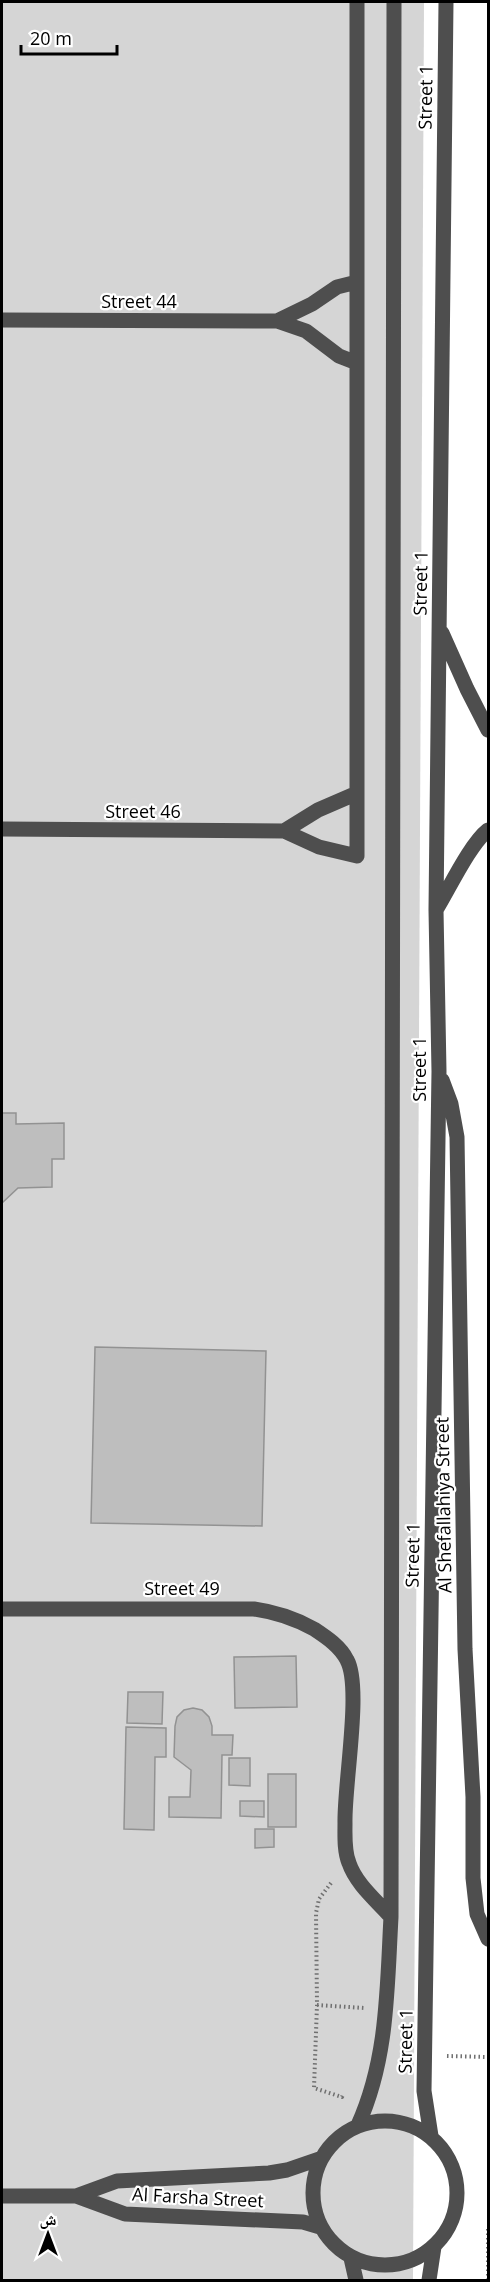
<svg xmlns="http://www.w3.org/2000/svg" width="490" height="2282" font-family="'Open Sans','Noto Naskh Arabic',sans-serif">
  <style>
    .green { fill: #d5d5d5 }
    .building { fill: #bebebe; stroke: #929292; stroke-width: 1.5 }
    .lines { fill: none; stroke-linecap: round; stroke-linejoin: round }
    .path { stroke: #707070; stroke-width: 4; stroke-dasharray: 1.5 3; stroke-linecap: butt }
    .minor { stroke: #4e4e4e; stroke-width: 15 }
    .labels { text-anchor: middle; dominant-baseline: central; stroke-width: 4.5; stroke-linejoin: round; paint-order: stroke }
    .street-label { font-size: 18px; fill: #000; stroke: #fff }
  </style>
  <rect width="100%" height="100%" fill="#fff"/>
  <path class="green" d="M2,2H424L413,2280H2Z"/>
  <path class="building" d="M2,1113H16V1124L64,1123V1159H52V1187L18,1188L2,1203Z
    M95,1347L266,1351L262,1526L91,1523Z
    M296,1656L297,1707L235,1708L234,1657Z
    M128,1692H163L162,1724L127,1723Z
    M193,1708L202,1710L209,1717L212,1726V1735H233L232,1755H222L221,1818L169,1817V1797H190L191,1770L174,1757L175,1726L177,1717L184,1710Z
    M126,1727L166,1728V1757H155L154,1830L124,1829Z
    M229,1758H250V1786L229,1785Z
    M268,1774H296V1827H268Z
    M240,1801H264V1817L240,1816Z
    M255,1829H274V1847L255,1848Z"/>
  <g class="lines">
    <path class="path" d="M331,1883L319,1899L316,1913L317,2005L314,2088L342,2097L343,2095
      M317,2005L364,2008
      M447,2056L488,2057
      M488,2280V2227"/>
    <path class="minor" d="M2,320L277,321L306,331L339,356L357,363
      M277,321L312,304L337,287L357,282
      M442,633L467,689L488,730
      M2,829L284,831L319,847L357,856V2
      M284,831L318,810L355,794
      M436,910C449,889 470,844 488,830
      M442,1080L451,1104L457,1137L465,1649L473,1797V1878L477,1914L488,1939
      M2,1609H254C276,1612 294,1618 314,1629C326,1637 340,1646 347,1660C362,1687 344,1785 345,1823C345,1835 344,1851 349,1863C356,1884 377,1901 391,1917
      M313 2193a72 72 0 1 1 144 0a72 72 0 1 1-144 0Z
      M358,2125C388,2059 387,1988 391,1917L394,2
      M431,2136L424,2091L439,1071L436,910L446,2
      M2,2196H76L125,2214L303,2222L320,2227
      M76,2196L117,2181L269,2173L287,2170L319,2159
      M351,2258L356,2280
      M429,2280L434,2247"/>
  </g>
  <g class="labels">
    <g class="street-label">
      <text transform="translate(425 97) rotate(-89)">Street 1</text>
      <text x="139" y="301">Street 44</text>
      <text transform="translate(420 583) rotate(-89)">Street 1</text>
      <text x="143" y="811">Street 46</text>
      <text transform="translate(419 1069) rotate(-90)">Street 1</text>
      <text transform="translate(443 1505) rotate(-91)">Al Shefallahiya Street</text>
      <text transform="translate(412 1555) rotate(-89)">Street 1</text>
      <text x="182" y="1588">Street 49</text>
      <text transform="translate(405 2041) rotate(-89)">Street 1</text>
      <text transform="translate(198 2197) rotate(3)">Al Farsha Street</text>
    </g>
  </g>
  <rect width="490" height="2282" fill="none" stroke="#000000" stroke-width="6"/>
  <g transform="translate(48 2234)" stroke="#ffffff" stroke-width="4.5" paint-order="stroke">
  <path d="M0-4.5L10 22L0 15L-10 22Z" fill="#000000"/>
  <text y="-9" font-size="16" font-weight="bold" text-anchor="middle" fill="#000000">ش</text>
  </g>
  <path d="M21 45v9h96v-9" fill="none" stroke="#000000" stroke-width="3"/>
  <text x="30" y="45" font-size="18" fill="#000000" stroke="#ffffff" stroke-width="4.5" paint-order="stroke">20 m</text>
</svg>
